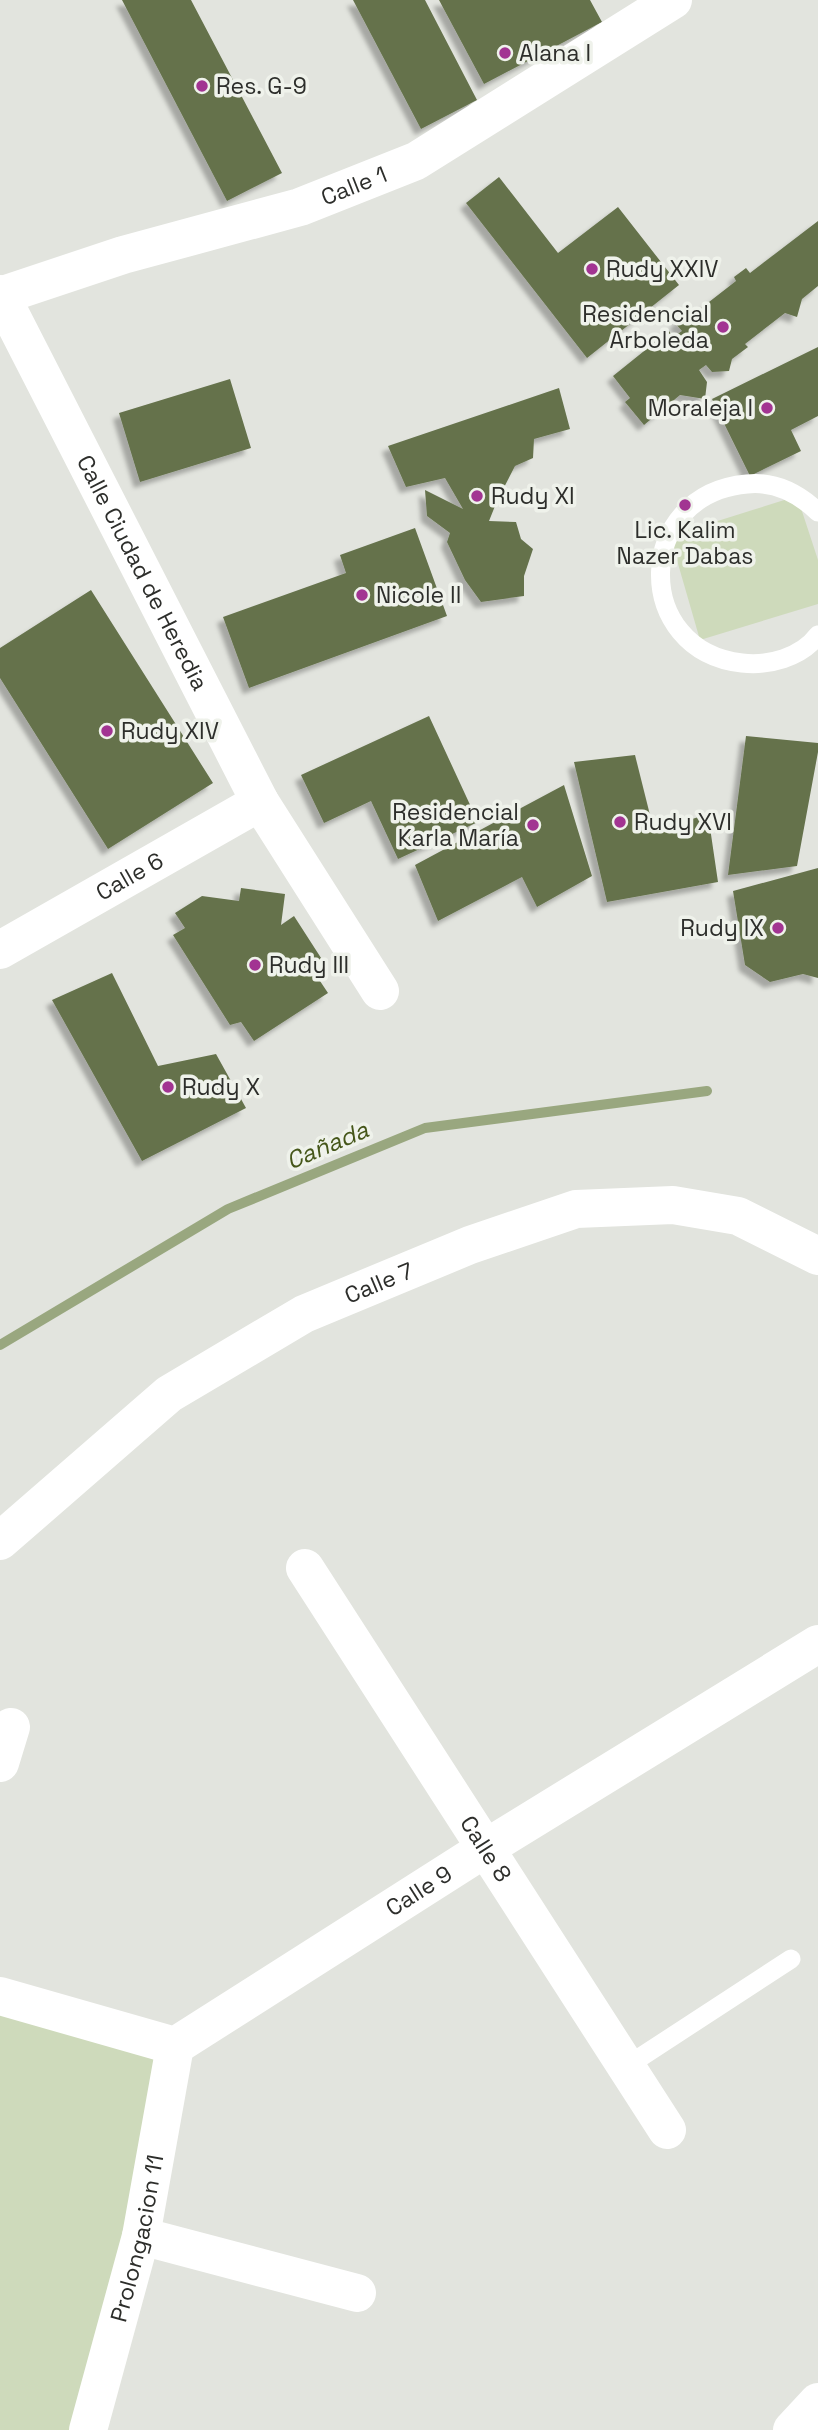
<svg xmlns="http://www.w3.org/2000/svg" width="818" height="2430" font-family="'Space Grotesk',sans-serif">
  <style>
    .green { fill: #cedabb }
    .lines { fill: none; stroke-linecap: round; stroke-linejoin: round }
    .stream { stroke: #99a77f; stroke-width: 10 }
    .building { fill: #65724c; filter: url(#shadow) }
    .lane { stroke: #fff; stroke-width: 19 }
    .street { stroke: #fff; stroke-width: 38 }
    .secondary { stroke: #fff; stroke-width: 38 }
    .poi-dot { fill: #a23492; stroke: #eff2eb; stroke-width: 2.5 }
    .labels { text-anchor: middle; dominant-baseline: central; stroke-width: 7; stroke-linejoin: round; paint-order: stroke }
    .poi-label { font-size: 23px; fill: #2d2e2b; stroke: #eff2eb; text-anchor: start }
    .street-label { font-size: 23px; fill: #2d2e2b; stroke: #eff2eb }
    .water-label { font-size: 24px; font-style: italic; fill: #455619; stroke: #eff2eb }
  </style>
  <defs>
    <filter id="shadow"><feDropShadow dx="-6" dy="6" stdDeviation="2" flood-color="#0004"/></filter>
  </defs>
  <rect width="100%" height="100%" fill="#e2e4de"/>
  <path class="green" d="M797,496L818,560V604L700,640L670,536Z
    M0,1998L175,2046L87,2430H0Z"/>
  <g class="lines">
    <path class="stream" d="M0,1345L228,1209L425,1128L707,1091"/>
  </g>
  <path class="building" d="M122,0H191L282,173L227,201Z
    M353,0H425L477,100L421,129Z
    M439,0H590L602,22L484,84Z
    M499,177L558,253L618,207L679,285L587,358L466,203Z
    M818,221V286L802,299L797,317L785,313L745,344L748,347L732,359L729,371L712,372L706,365L699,370L707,382L705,399L680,395L644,425L625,402L630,398L613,376L669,331L673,337L682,331L675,323L692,309H700L736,281L734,277L746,268L750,273Z
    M818,347V416L791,430L801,451L750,476L712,399Z
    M230,379L251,448L140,482L119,413Z
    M559,388L570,429L534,439L533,458L515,466L497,501L489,521L516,522L521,539L533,549L524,576V596L481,602L465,580L447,542L450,533L427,516L425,490L463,509L445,478L406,487L388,446Z
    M415,528L447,616L249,688L223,617L346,573L340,555Z
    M91,590L213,783L108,849L0,678V648Z
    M429,716L478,822L398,859L371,801L324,823L301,775Z
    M746,736L818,743V752L797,866L728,875Z
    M635,755L654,831L708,814L718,882L607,902L574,762Z
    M564,785L592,876L537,907L522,877L438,921L415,865Z
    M818,868V978L803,974L770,982L745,965L733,891Z
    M241,888L285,894L281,925L294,916L323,961L312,969L328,993L254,1041L241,1022L230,1025L173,935L185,928L175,913L202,896L239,901Z
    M112,973L158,1066L216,1054L246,1108L142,1161L52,1000Z"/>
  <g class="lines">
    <path class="lane" d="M818,512C798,493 775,481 747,484C633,494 632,651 742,663C768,666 801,658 818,635
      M627,2066L791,1959"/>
    <g class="street">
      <path id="s1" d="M0,294L260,802L380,991"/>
      <path id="s2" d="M0,296L123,255L300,207L416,161L673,0"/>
      <path id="s3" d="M0,950L260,802"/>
      <path id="s4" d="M0,1541L169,1394L304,1314L470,1245L576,1209L673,1205L738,1216L818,1256"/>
      <path id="s5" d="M305,1568L667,2130"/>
      <path d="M0,1763L11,1727"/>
      <path id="s6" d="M0,1996L175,2046L486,1848L818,1644"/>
      <path d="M141,2236L357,2293"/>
      <path id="s7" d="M88,2430L141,2236L175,2046"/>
    </g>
    <path class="secondary" d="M792,2430L818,2402"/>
  </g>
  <g class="poi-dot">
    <circle cx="505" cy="53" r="7"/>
    <circle cx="202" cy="86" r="7"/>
    <circle cx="592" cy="269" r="7"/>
    <circle cx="723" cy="327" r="7"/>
    <circle cx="767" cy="408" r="7"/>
    <circle cx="477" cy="496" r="7"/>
    <circle cx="685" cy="505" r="7"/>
    <circle cx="362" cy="595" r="7"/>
    <circle cx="107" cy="731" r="7"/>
    <circle cx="620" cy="822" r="7"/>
    <circle cx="533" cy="825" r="7"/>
    <circle cx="778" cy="928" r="7"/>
    <circle cx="255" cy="965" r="7"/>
    <circle cx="168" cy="1087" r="7"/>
  </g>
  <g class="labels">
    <g class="poi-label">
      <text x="519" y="53">Alana I</text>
      <text x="216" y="86">Res. G-9</text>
      <text x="606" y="269">Rudy XXIV</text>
      <text x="709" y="314" text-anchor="end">Residencial<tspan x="709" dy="26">Arboleda</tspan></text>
      <text x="753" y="408" text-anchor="end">Moraleja I</text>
      <text x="491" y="496">Rudy XI</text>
      <text x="685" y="530" text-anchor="middle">Lic. Kalim<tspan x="685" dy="26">Nazer Dabas</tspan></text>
      <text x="376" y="595">Nicole II</text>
      <text x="121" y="731">Rudy XIV</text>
      <text x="519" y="812" text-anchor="end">Residencial<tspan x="519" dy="26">Karla María</tspan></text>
      <text x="634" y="822">Rudy XVI</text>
      <text x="764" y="928" text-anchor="end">Rudy IX</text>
      <text x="269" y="965">Rudy III</text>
      <text x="182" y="1087">Rudy X</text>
    </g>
    <g class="street-label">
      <text stroke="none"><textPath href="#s2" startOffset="371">Calle 1</textPath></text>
      <text stroke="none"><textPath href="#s1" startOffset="313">Calle Ciudad de Heredia</textPath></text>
      <text stroke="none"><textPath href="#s3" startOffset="149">Calle 6</textPath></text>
      <text stroke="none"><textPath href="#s4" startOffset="462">Calle 7</textPath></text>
      <text stroke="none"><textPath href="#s5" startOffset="334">Calle 8</textPath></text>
      <text stroke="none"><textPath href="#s6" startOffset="471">Calle 9</textPath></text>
      <text stroke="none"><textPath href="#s7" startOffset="198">Prolongacion 11</textPath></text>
    </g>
    <g class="water-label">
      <text transform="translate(327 1145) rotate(-23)">Cañada</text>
    </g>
  </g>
</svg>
